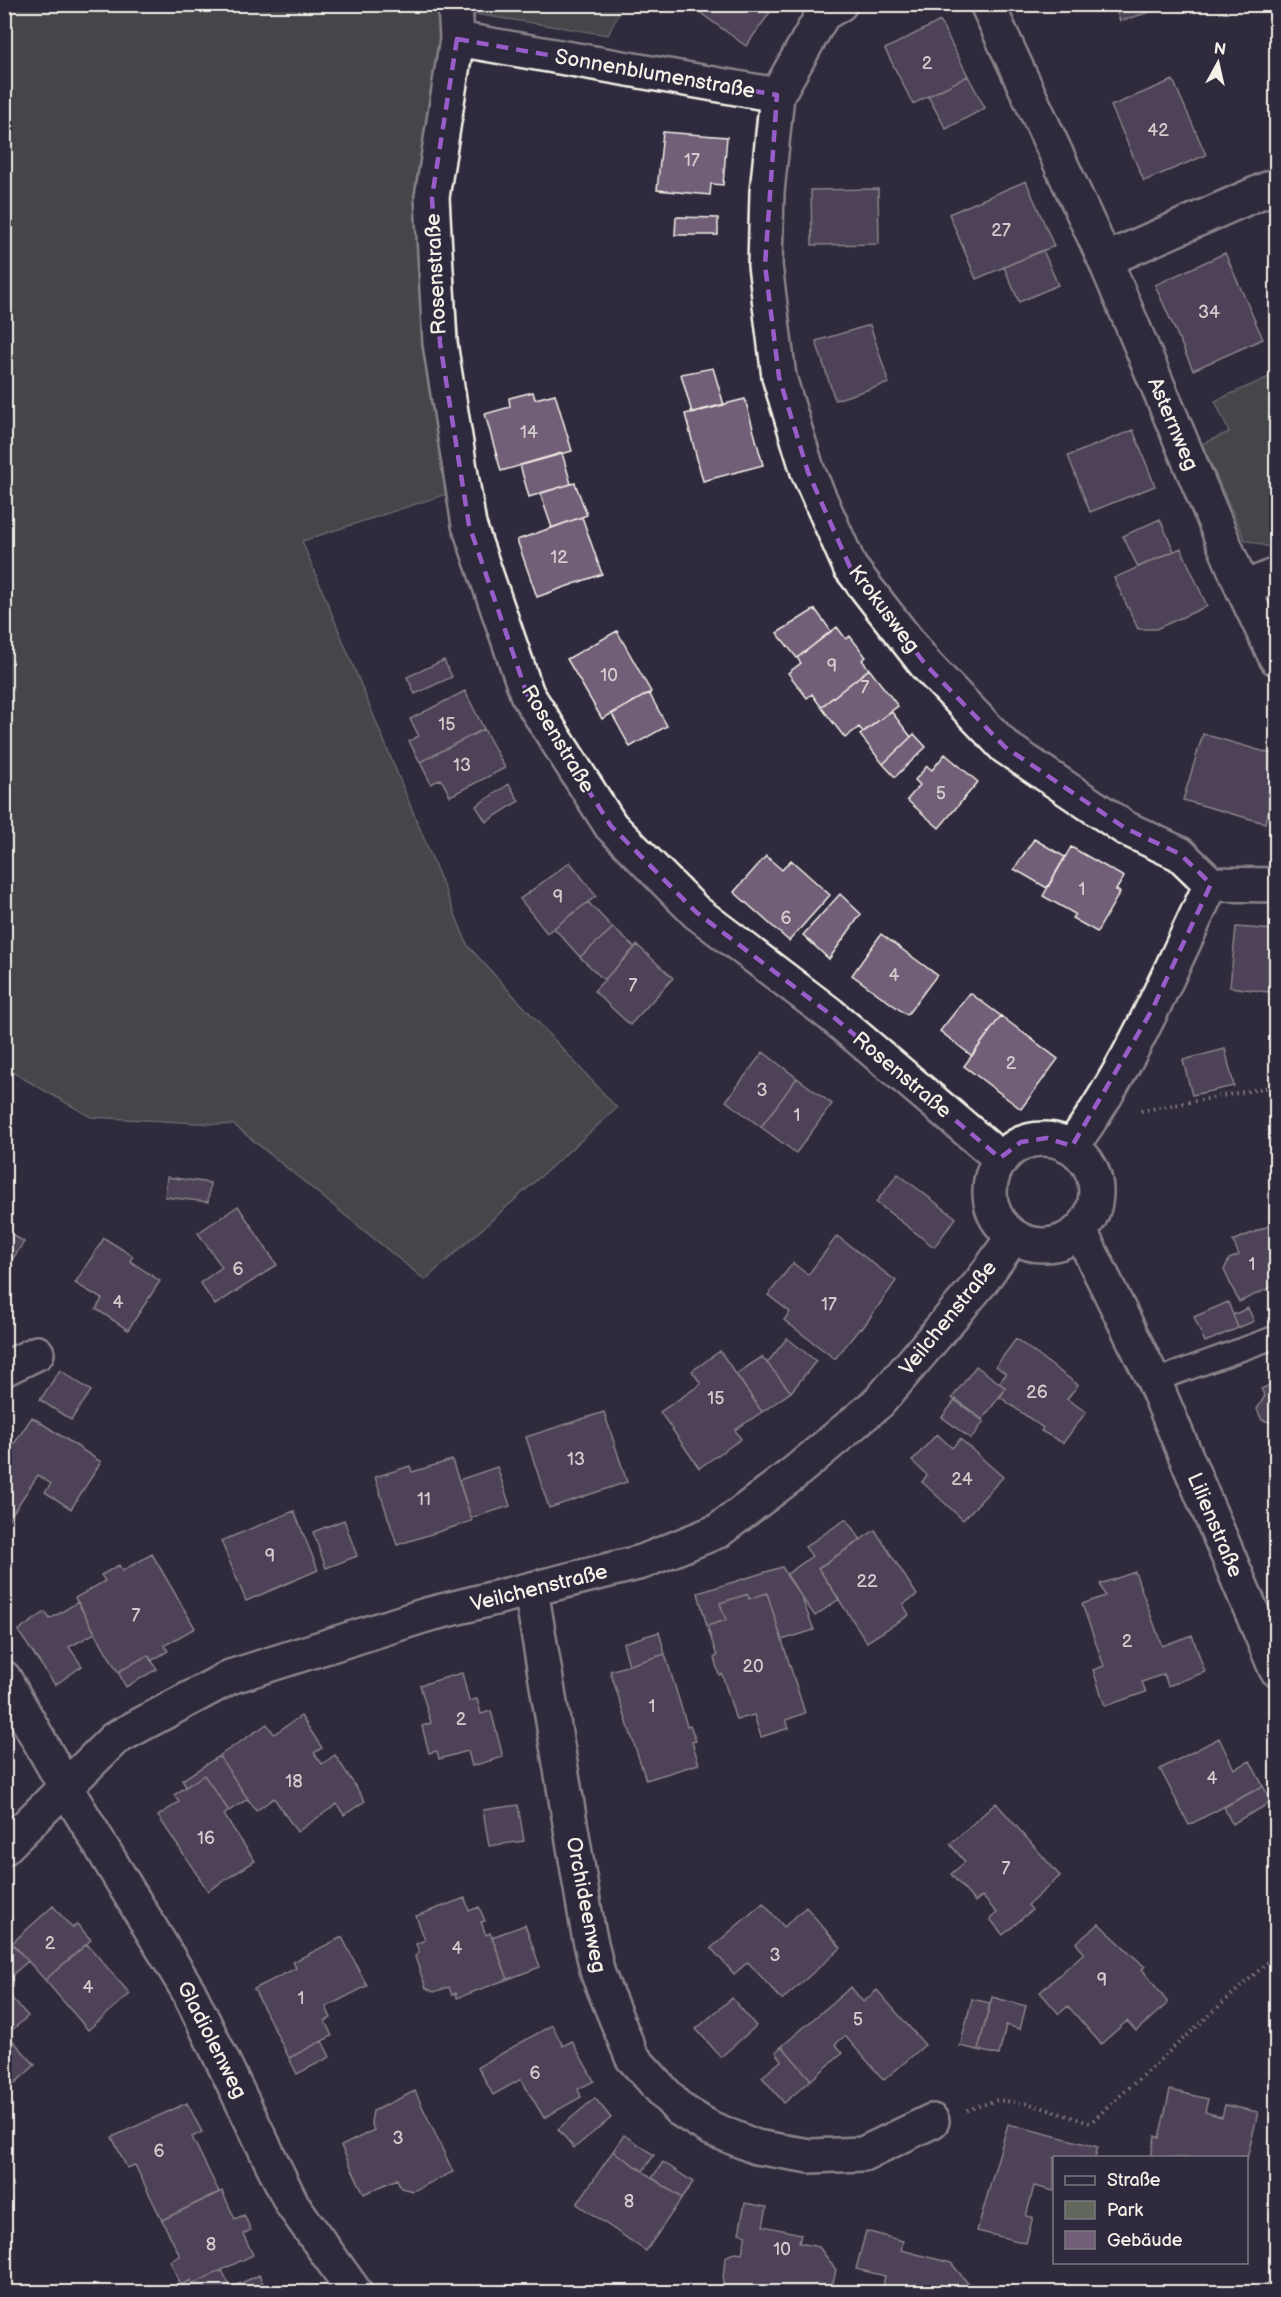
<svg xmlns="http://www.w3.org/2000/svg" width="1281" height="2297" font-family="'Balsamiq Sans',sans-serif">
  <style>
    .green { fill: #61685b; stroke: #aaaca2; stroke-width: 1.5 }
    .building { fill: #715e78; stroke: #f4f1e8; stroke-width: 1.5 }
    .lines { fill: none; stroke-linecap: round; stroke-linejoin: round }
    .service-casing { stroke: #f4f1e8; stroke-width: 26 }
    .minor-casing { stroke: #f4f1e8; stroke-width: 38 }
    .path { stroke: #f4f1e8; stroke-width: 4; stroke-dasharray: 1.5 4.5; stroke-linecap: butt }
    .service { stroke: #2f2a3d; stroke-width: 21 }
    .minor { stroke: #2f2a3d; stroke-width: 33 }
    .marked { fill: none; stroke: #995dc9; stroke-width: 4.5; stroke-dasharray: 12 8; stroke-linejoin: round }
    .labels { text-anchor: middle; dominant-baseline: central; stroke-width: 4.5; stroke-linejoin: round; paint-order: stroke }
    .number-label { font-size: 18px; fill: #d3cccc }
    .street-label { font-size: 21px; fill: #f4f1e8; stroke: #2f2a3d }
  </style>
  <rect width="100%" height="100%" fill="#2f2a3d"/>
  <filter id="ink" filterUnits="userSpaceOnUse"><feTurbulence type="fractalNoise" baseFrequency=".0167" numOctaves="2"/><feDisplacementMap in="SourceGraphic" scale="12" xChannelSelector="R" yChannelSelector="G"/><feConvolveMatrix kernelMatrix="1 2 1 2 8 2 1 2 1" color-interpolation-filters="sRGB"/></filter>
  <g filter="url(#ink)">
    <path class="green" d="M5,5H623L608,35L475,14L449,196L468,487L302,541L468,946L617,1108L425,1280L234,1125L91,1117L5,1068Z
      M1276,374V548L1275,549L1245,540L1202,444L1229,432L1215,401Z"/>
    <path class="building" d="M692,4H776L746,46L691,6Z
      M1114,4H1167V7L1120,21Z
      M940,21L968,76L913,104L885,49Z
      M968,76L985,108L946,129L928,96Z
      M1173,80L1206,155L1144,181L1111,106Z
      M663,132L727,137L723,185L711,184L710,195L657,190Z
      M1026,181L1054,246L976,279L949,214Z
      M878,189L879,244L812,245L811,190Z
      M676,217L718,218V235H675Z
      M1043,250L1058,285L1019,302L1004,267Z
      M1225,253L1263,339L1193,370L1155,285Z
      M870,325L889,383L835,400L816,341Z
      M713,368L724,405L692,413L681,374Z
      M533,392L535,399L555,394L572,451L501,471L485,414L510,407L509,398Z
      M745,399L763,465L703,481L685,414Z
      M1133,430L1155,486L1090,512L1068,456Z
      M562,453L571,484L529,497L520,465Z
      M575,483L587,515L552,528L540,493Z
      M582,517L602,574L537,597L517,540Z
      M1160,519L1174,551L1138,567L1123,536Z
      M1181,548L1207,606L1156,629H1138L1114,578Z
      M815,609L831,631L797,658L777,633Z
      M837,627L846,639L850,636L866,657L862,660L869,669L821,707L812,694L807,698L788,673L801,663L797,658Z
      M617,631L651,692L602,719L567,659Z
      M444,660L452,677L415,694L407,677Z
      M869,669L898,706L863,732L859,727L845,738L821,707Z
      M465,691L484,729L420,762L409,741L419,736L410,719Z
      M649,693L667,726L630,747L612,714Z
      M891,711L911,737L883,764L860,735Z
      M484,729L505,768L450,796L441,779L431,784L420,762Z
      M914,734L926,747L895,777L883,764Z
      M1203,734L1276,755V781L1265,823L1183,800Z
      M945,754L978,782L939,828L907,800L920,785L915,780L927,766L932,770Z
      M509,784L519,801L486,822L476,806Z
      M1034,839L1065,857L1047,888L1014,869Z
      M1071,847L1124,877L1116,890L1120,892L1097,932L1072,918L1075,914L1043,896Z
      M766,856L782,870L791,860L830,895L789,941L734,892Z
      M570,862L596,896L547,933L520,899Z
      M840,894L861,914L829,959L803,935Z
      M588,902L613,928L580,957L554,928Z
      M1236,927L1276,930V993L1230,987Z
      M613,928L635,948L604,980L580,957Z
      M881,934L937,975L907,1015L852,975Z
      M637,945L673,978L630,1025L594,991Z
      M970,993L1001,1016L972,1056L940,1031Z
      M1001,1016L1058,1059L1021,1109L964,1066Z
      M1225,1049L1234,1086L1192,1095L1183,1060Z
      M763,1052L797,1078L761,1127L726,1101Z
      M797,1078L832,1104L796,1153L761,1127Z
      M898,1174L956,1218L934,1247L876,1202Z
      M167,1177L210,1183L208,1202L165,1197Z
      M238,1206L277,1265L215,1305L200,1283L222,1267L198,1233Z
      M1276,1223V1285L1239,1302L1224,1270L1229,1259L1239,1255L1233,1241Z
      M4,1229L24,1242L4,1272Z
      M837,1236L896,1281L862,1329L860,1328L835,1359L784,1320L790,1312L768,1295L793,1263L808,1275Z
      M104,1238L133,1256L130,1261L160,1281L128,1330L96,1309L102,1299L75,1283Z
      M1228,1302L1238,1328L1205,1342L1194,1317Z
      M1248,1308L1254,1321L1238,1328L1233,1315Z
      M787,1338L816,1361L791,1392L767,1363Z
      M1016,1339L1078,1385L1067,1399L1086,1412L1063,1443L1041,1431L1043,1428L1000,1397L1006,1388L999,1383L1006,1374L996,1366Z
      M720,1351L762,1412L735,1430L741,1439L699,1468L660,1412L701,1384L692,1371Z
      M762,1357L791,1392L762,1412L736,1374Z
      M976,1366L1006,1388L982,1420L952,1398Z
      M60,1370L91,1391L71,1420L40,1400Z
      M1276,1382V1423H1273L1262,1420L1257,1409L1265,1396L1261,1389Z
      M956,1399L984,1421L971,1439L942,1417Z
      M604,1412L627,1482L549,1508L526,1437Z
      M32,1417L101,1462L71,1509L45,1492L51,1484L38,1475L4,1526V1454L6,1456Z
      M937,1434L952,1448L960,1439L1003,1477L963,1520L922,1482L927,1475L912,1461Z
      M452,1460L472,1521L397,1545L375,1477L410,1466L412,1472Z
      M497,1467L510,1506L471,1518L459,1480Z
      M294,1511L318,1570L246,1601L221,1541Z
      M846,1519L861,1540L818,1568L839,1599L815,1616L786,1575L812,1556L805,1547Z
      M344,1520L357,1556L326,1568L313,1532Z
      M875,1530L917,1595L903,1604L909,1615L867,1642L818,1568Z
      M152,1554L195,1628L165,1645L168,1651L151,1661L148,1655L118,1672L75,1598L105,1581L101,1575L119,1565L122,1571Z
      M782,1567L801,1596L814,1630L782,1640L767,1593L749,1599L748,1594L720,1603L726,1620L707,1626L698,1593Z
      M1135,1572L1162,1646L1192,1635L1205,1672L1168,1686L1164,1674L1142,1682L1146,1692L1105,1706L1093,1670L1104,1666L1082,1604L1105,1596L1100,1584Z
      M767,1593L805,1713L786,1720L789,1728L761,1737L754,1715L736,1720L722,1674L719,1675L714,1658L717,1656L707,1626L726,1620L720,1603L748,1594L749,1599Z
      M78,1602L95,1633L69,1647L82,1666L55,1685L18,1631L45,1612L50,1619Z
      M659,1632L665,1654L629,1665L623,1643Z
      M665,1654L687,1726L690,1725L696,1741L692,1742L699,1764L646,1780L610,1671Z
      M148,1655L157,1669L126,1687L118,1672Z
      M462,1673L469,1701L477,1699L481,1714L491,1711L503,1757L472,1766L468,1751L439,1759L437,1751L429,1753L422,1726L431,1723L420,1685Z
      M301,1716L322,1748L314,1753L322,1764L335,1755L365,1801L344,1815L337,1804L297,1832L274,1798L256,1811L219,1756L267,1724L274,1734Z
      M1219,1738L1234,1769L1250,1761L1263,1786L1189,1825L1160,1769Z
      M219,1756L248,1799L229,1811L204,1775L186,1787L182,1780Z
      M204,1775L229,1811L224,1815L255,1861L208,1891L158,1816L179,1802L174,1795Z
      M1263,1786L1272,1802L1232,1824L1224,1807Z
      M996,1803L1060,1876L1028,1905L1032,1910L1003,1935L990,1919L997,1913L982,1896L975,1902L951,1874L965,1862L950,1844Z
      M518,1805L524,1841L489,1846L483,1810Z
      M465,1898L469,1911L479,1907L485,1921L481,1922L486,1935L490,1933L508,1979L457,1998L456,1993L452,1995L449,1987L434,1992L426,1988L415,1957L419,1952L416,1944L425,1940L416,1916Z
      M763,1903L784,1927L806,1907L841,1948L782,2000L748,1962L734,1974L711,1948Z
      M53,1906L72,1928L77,1924L91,1940L45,1980L12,1943Z
      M1099,1924L1145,1967L1142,1969L1168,2003L1136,2031L1127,2021L1101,2044L1068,2006L1059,2014L1040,1992L1084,1953L1076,1943Z
      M525,1925L540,1967L508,1979L492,1937Z
      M4,1935L28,1961L4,1982Z
      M342,1937L367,1986L326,2007L331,2018L325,2021L332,2036L289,2058L254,1989L296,1968L293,1962Z
      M87,1944L130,1994L88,2030L45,1980Z
      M851,1987L863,2002L877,1990L925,2045L884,2080L845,2036L835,2044L843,2053L811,2080L782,2046Z
      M4,1990L28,2016L12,2030L4,2022Z
      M992,1997L1026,2006L1020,2029L1006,2025L999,2055L978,2050Z
      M732,1998L756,2026L721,2057L696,2029Z
      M972,1999L990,2003L978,2050L960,2046Z
      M552,2025L563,2046L572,2041L594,2081L578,2089L581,2097L544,2118L521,2079L493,2095L478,2067Z
      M6,2033L35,2065L4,2093V2034Z
      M322,2041L330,2057L297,2074L289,2058Z
      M782,2046L811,2080L784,2103L762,2077L782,2060L776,2052Z
      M1170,2090L1208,2099L1205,2112L1222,2117L1225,2105L1258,2112L1246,2163V2158H1161L1151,2155L1155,2136L1159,2138Z
      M415,2091L453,2172L413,2191L401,2188L397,2179L364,2194L341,2146L374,2130L371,2122L373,2111Z
      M595,2098L611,2118L574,2148L558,2129Z
      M187,2103L202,2132L192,2137L219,2192L162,2220L135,2165L127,2168L112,2137Z
      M1008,2124L1098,2147L1095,2158H1054V2191L1034,2186L1026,2216L1033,2217L1026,2243L977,2231Z
      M624,2135L654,2155L643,2171L613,2151Z
      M613,2151L682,2198L646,2251L577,2204Z
      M663,2162L693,2182L682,2198L652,2178Z
      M222,2191L235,2219L244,2215L251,2230L243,2234L253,2255L193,2284L191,2280L181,2285L170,2261L180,2256L162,2220Z
      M745,2203L767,2207L763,2226L801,2234L799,2243L819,2247L836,2270L831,2292H722L725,2257L736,2252L742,2253L746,2235L739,2233Z
      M866,2231L903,2241L901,2250L951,2263L975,2292H881L885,2276L856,2269Z
      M222,2270L231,2288L221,2292H185L181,2285L191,2280L193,2284Z
      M259,2275L266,2290L273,2286L275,2292H221Z"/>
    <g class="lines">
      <g class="service-casing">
        <path id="service" d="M1154,1381L1276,1337"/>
      </g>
      <g class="minor-casing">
        <path id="minor" d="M455,4L457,39L432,197L440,343L469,525L527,694L611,826L696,912L830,1014L1000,1158
          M987,4L1105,260L1243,589L1276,658
          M457,39L777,95L823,14L840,4
          M777,95L767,192L765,265L779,377L808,472L850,567L926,665L1005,747L1125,828L1180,854L1211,884
          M1105,260L1274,186
          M1243,589L1276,575
          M990 1192a53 53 0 1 1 106 0a53 53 0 1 1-106 0Z
          M1072,1146C1130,1067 1169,973 1211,884L1276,885
          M1080,1231L1154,1381L1276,1669
          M4,1369L37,1353
          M531,1590L588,1930L598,1974L632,2057L679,2109L710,2128L756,2147L810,2156L863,2154L932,2121
          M4,1678L66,1788L189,1992L292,2204L355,2292
          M4,1848L114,1739L230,1677L426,1615L642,1562L718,1531L793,1474L879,1402L981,1282L1013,1237"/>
      </g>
      <path class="path" d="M1141,1111L1276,1086
        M977,1189L982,1214
        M967,2110L997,2100L1030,2104L1090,2123L1276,1955"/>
      <use href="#service" class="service"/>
      <use href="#minor" class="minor"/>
    </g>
  </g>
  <path d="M0 0H1281V2297H0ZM457,39L777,95L765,265L779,377L808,472L850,567L926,665L1005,747L1125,828L1180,854L1211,884L1152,1010L1072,1146L1047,1138L1021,1142L1000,1158L830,1014L696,912L611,826L527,694L469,525L440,343L432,197Z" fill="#2f2a3d" fill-opacity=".55" fill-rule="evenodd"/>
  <path class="marked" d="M457,39L777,95L765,265L779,377L808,472L850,567L926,665L1005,747L1125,828L1180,854L1211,884L1152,1010L1072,1146L1047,1138L1021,1142L1000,1158L830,1014L696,912L611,826L527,694L469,525L440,343L432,197Z"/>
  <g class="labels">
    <g class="number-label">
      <text x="927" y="63">2</text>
      <text x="1158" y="130">42</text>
      <text x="692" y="160">17</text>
      <text x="1001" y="230">27</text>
      <text x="1209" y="312">34</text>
      <text x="529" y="432">14</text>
      <text x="559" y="557">12</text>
      <text x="832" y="666">9</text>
      <text x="609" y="675">10</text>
      <text x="865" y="687">7</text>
      <text x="447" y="724">15</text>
      <text x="462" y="765">13</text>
      <text x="941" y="793">5</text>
      <text x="1082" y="889">1</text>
      <text x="558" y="897">9</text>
      <text x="786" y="918">6</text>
      <text x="894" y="975">4</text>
      <text x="633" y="985">7</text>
      <text x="1011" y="1063">2</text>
      <text x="762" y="1090">3</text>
      <text x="797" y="1115">1</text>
      <text x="1252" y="1264">1</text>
      <text x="238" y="1269">6</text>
      <text x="118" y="1302">4</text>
      <text x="829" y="1304">17</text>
      <text x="1037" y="1392">26</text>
      <text x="716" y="1398">15</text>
      <text x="576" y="1459">13</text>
      <text x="962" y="1479">24</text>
      <text x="424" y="1499">11</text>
      <text x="270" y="1556">9</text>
      <text x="867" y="1581">22</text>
      <text x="136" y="1615">7</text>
      <text x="1127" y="1641">2</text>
      <text x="753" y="1666">20</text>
      <text x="652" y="1706">1</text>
      <text x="461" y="1719">2</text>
      <text x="1212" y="1778">4</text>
      <text x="294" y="1781">18</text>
      <text x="206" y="1838">16</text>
      <text x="1006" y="1868">7</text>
      <text x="50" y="1943">2</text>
      <text x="457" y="1948">4</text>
      <text x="775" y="1955">3</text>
      <text x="1102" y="1980">9</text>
      <text x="88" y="1987">4</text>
      <text x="301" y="1998">1</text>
      <text x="858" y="2019">5</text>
      <text x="535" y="2073">6</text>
      <text x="398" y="2138">3</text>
      <text x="159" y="2151">6</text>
      <text x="629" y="2201">8</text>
      <text x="211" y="2244">8</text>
      <text x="782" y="2249">10</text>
    </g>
    <g class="street-label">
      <text transform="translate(655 74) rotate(10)">Sonnenblumenstraße</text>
      <text transform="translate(436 274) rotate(-93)">Rosenstraße</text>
      <text transform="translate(1173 424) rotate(67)">Asternweg</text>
      <text transform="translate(884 609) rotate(53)">Krokusweg</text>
      <text transform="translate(558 739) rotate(59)">Rosenstraße</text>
      <text transform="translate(902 1075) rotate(40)">Rosenstraße</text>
      <text transform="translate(948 1318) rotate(-51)">Veilchenstraße</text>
      <text transform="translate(1215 1525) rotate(67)">Lilienstraße</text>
      <text transform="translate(539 1588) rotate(-14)">Veilchenstraße</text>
      <text transform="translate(586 1905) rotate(79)">Orchideenweg</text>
      <text transform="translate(212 2040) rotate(63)">Gladiolenweg</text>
    </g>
  </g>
  <rect width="1281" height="2297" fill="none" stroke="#2f2a3d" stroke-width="24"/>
  <rect x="12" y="12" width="1257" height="2273" fill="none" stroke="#f4f1e8" stroke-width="2" filter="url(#ink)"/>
  <rect x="1053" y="2156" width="195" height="108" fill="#2f2a3d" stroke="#7e7a81" stroke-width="1.5"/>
  <rect x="1065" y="2176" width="30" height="9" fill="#2f2a3d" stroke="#7e7a81" stroke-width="1.5"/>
  <text x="1107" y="2186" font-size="18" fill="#f4f1e8">Straße</text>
  <rect x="1065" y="2201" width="30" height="18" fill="#61685b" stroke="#7e7a81" stroke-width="1.5"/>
  <text x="1107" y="2216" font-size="18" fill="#f4f1e8">Park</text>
  <rect x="1065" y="2231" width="30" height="18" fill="#715e78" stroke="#7e7a81" stroke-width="1.5"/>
  <text x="1107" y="2246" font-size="18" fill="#f4f1e8">Gebäude</text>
  <g transform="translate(1218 63) rotate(8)" stroke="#2f2a3d" stroke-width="4.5" paint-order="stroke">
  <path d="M0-4.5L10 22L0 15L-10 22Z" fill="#f4f1e8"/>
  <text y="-9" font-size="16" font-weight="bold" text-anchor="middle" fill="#f4f1e8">N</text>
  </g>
</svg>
